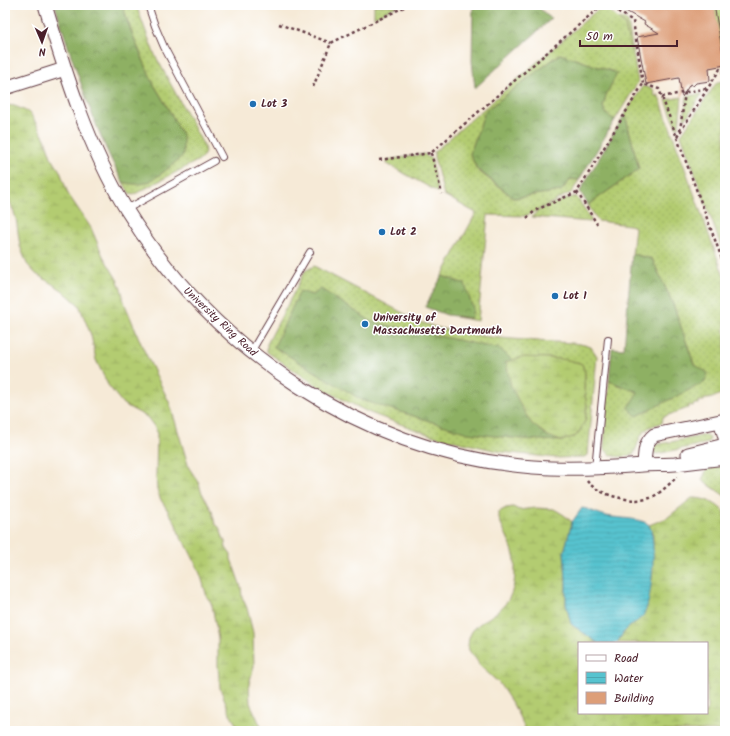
<svg xmlns="http://www.w3.org/2000/svg" width="730" height="736" font-family="Kalam,sans-serif">
  <style>
    .grass { fill: url(#grass-dots); stroke: #7e764e }
    .forest { fill: url(#forest-crowns); stroke: #6c6847 }
    .wetland { fill: url(#wetland-marsh); stroke: #7e764e }
    .water { fill: url(#water-rules); stroke: #50717d }
    .building { fill: #dd9e78 }
    .lines { fill: none; stroke-linecap: round; stroke-linejoin: round }
    .service-casing { stroke: #643d45; stroke-width: 8 }
    .minor-casing { stroke: #643d45; stroke-width: 15 }
    .path { stroke: #643d45; stroke-width: 2.5; stroke-dasharray: 3 3; stroke-linecap: butt }
    .service { stroke: #fff; stroke-width: 6 }
    .minor { stroke: #fff; stroke-width: 13 }
    .poi-dot { fill: #1f6fb2; stroke: #fff; stroke-width: 1.5 }
    .labels { text-anchor: middle; dominant-baseline: central; stroke-width: 3; stroke-linejoin: round; paint-order: stroke }
    .poi-label { font-size: 11px; font-weight: bold; fill: #4a1f2b; stroke: #fff; text-anchor: start }
    .street-label { font-size: 11px; fill: #4a1f2b; stroke: #fff }
  </style>
  <defs>
    <pattern id="grass-dots" width="8" height="8" patternUnits="userSpaceOnUse"><rect width="8" height="8" fill="#b3cc71"/><path d="M2 2h.1M6 6h.1" fill="none" stroke="#9baf62" stroke-width="1.8" stroke-linecap="round"/></pattern>
    <pattern id="forest-crowns" width="20" height="18" patternUnits="userSpaceOnUse"><rect width="20" height="18" fill="#8eb063"/><path d="M2 6a3 3 0 1 1 6 0M12 15a3 3 0 1 1 6 0" fill="none" stroke="#768f52"/></pattern>
    <pattern id="wetland-marsh" width="20" height="14" patternUnits="userSpaceOnUse"><rect width="20" height="14" fill="#b3cc71"/><path d="M1 5h8M5 5V1M11 12h8M15 12V8" fill="none" stroke="#9baf62"/></pattern>
    <pattern id="water-rules" width="6" height="5" patternUnits="userSpaceOnUse"><rect width="6" height="5" fill="#57c3cf"/><path d="M0 2.5h6" fill="none" stroke="#4da7b2"/></pattern>
  </defs>
  <rect width="100%" height="100%" fill="#fff"/>
  <filter id="ink" filterUnits="userSpaceOnUse"><feTurbulence type="fractalNoise" baseFrequency=".025" numOctaves="2"/><feDisplacementMap in="SourceGraphic" scale="8" xChannelSelector="R" yChannelSelector="G"/><feConvolveMatrix kernelMatrix="1 2 1 2 8 2 1 2 1" color-interpolation-filters="sRGB"/></filter>
  <filter id="wash" filterUnits="userSpaceOnUse"><feTurbulence type="fractalNoise" baseFrequency=".012" numOctaves="4" result="noise"/><feDisplacementMap in="SourceGraphic" scale="16" xChannelSelector="R" yChannelSelector="G"/><feGaussianBlur stdDeviation="0.9" result="paint"/><feColorMatrix in="noise" values="0 0 0 0 0 0 0 0 0 0 0 0 0 0 0 0 0 1.4 0 .05"/><feComposite in="paint" operator="in"/></filter>
  <g filter="url(#wash)">
    <rect width="100%" height="100%" fill="#f6ead7"/>
    <path class="grass" d="M122,5H136L154,53L204,146L205,153L201,159L133,195L130,194L123,182L127,183L169,110L153,83L131,31Z
      M374,5H399L374,17Z
      M715,5H725V72L723,65L715,10Z
      M607,9L625,25L630,50L631,52L625,24L619,19L622,18L628,22L638,82L615,120L606,115L603,107L606,95L617,73L560,54L485,111L470,154L477,170L514,198L561,191L571,179L579,180L572,192L526,216L488,215L478,321L455,317L471,318L465,284L442,276L476,213L444,195L434,157V152L597,10Z
      M725,81V257L681,135L717,82Z
      M643,86L653,89L655,96H658V94L725,279V391C718,395 712,400 704,399V401H699V404H694L693,406L688,405V408L663,417L662,423C640,428 641,436 634,454C623,458 609,459 604,447L609,381L638,392L694,364L673,304L652,259L632,254L635,227L629,225L598,221L588,205L639,169L625,114Z
      M702,94L686,118H684L687,96Z
      M682,97L679,127H676L666,100Z
      M424,154L431,159L438,192L387,164V160Z
      M576,196L591,219V222L532,217C537,208 565,199 576,196Z
      M314,266L420,322C458,336 499,338 539,341C556,343 575,341 591,347L597,356L588,455L584,457L556,458L502,452L433,436L370,413L322,389L267,352V344L305,271Z
      M706,435L710,438L708,443L657,454L654,453L652,451L654,445H655Z
      M725,465V496L702,480L707,468Z"/>
    <path class="forest" d="M55,5H122L131,31L153,83L169,110L183,137V155C175,163 157,179 145,183C139,185 129,184 123,182C107,154 96,125 85,95C74,65 64,35 55,5Z
      M473,5H536L551,19L475,88L472,61Z
      M560,54L617,73L606,95L603,107L607,115L615,120L579,180L571,179L561,191L514,198L477,169L470,154L485,111Z
      M625,114L639,169L588,205L580,191Z
      M632,254L652,259L673,304L694,364L708,373L705,382L637,416L628,408L638,392L609,381L612,348L624,349Z
      M442,276L465,284L473,309L471,318L447,315L425,307Z
      M321,289L372,322L500,349L512,360C529,355 565,358 582,364L585,373L584,389L587,406L585,421L579,432L576,436L561,441L521,439L468,433L362,400L274,347L300,291L312,295Z"/>
    <path class="wetland" d="M6,105L15,106L30,113L45,139L51,157L60,171L68,194L91,228L103,256L118,281L122,292L124,302L142,346L170,404L189,468L199,483L201,491L212,511L215,524L219,527L225,542L226,548L231,555V559L241,587L242,597L247,608L253,633L254,666L249,684L250,703L263,731H240L231,716L220,688L218,667V639L212,605L207,597L201,576L196,564L186,544L181,539L175,522L161,500L157,490L156,475L157,435L156,429L147,417L123,404L108,385L96,360L91,335L79,305L62,290L36,274L27,264L20,246L16,218L5,189V106Z
      M522,357C541,358 565,357 582,364L585,373L584,389L587,406L585,421L579,432L576,436L561,441L548,436L532,424L522,408L511,386L506,362Z
      M692,498C705,498 717,503 725,513V731H526L514,706L499,683L479,665C477,657 467,653 468,644C470,628 478,625 490,617C510,604 515,591 515,568C515,564 515,559 514,556C511,543 504,531 499,519V512L506,508L513,507L519,510L535,508L554,509L564,515L572,522L564,552L566,579V604L571,624L598,643H579V713H707V643H617L626,629L634,624L652,579L653,534L649,525L667,518Z"/>
    <path class="water" d="M582,508C590,509 595,513 603,515C614,519 638,517 648,524C658,533 652,602 644,614C640,621 631,624 626,630C622,633 620,639 617,643H598L571,624L566,604V579L564,552L572,522Z"/>
    <g id="blocks">
      <path class="building" d="M615,5H714L725,65L709,68L710,81L696,83L693,86L690,84L682,97L679,78L646,84L637,37L659,33L644,24L645,22Z"/>
    </g>
  </g>
  <g filter="url(#ink)">
    <use href="#blocks" fill-opacity="0" stroke="#643d45" stroke-width="1"/>
    <g class="lines">
      <g class="service-casing">
        <path id="service" d="M148,5L155,26L164,47L222,157
          M127,209L214,161
          M251,352L310,252
          M717,422L724,447
          M595,468L608,339"/>
      </g>
      <g class="minor-casing">
        <path id="minor" d="M45,5C66,75 88,146 126,209C213,351 365,454 533,467C570,470 606,468 643,465C653,464 664,465 675,464C692,462 708,460 725,458
          M5,88L65,69
          M688,454L725,445
          M644,465C645,453 644,443 654,435L725,420"/>
      </g>
      <path class="path" d="M608,5L633,21L643,84L659,89L725,267
        M279,24L331,43
        M313,87L331,43L408,5
        M662,97L707,88
        M680,131L685,92
        M677,137L720,69L725,76
        M431,153L442,194
        M379,160L431,153L602,5
        M577,192L597,224
        M527,218L536,210L577,192L643,84
        M587,481C598,495 633,504 650,498C660,494 669,484 677,477"/>
      <use href="#service" class="service"/>
      <use href="#minor" class="minor"/>
    </g>
  </g>
  <g class="poi-dot">
    <circle cx="253" cy="104" r="4"/>
    <circle cx="382" cy="232" r="4"/>
    <circle cx="555" cy="296" r="4"/>
    <circle cx="365" cy="324" r="4"/>
  </g>
  <g class="labels">
    <g class="poi-label">
      <text x="261" y="104">Lot 3</text>
      <text x="390" y="232">Lot 2</text>
      <text x="563" y="296">Lot 1</text>
      <text x="373" y="318">University of<tspan x="373" dy="13">Massachusetts Dartmouth</tspan></text>
    </g>
    <g class="street-label">
      <text transform="translate(220 322) rotate(43)">University Ring Road</text>
    </g>
  </g>
  <rect width="730" height="736" fill="none" stroke="#fff" stroke-width="20"/>
  <rect x="578" y="642" width="130" height="72" fill="#ffffff" stroke="#b7a5aa"/>
  <rect x="586" y="655" width="20" height="6" fill="#ffffff" stroke="#b7a5aa"/>
  <text x="614" y="662" font-size="12" fill="#4a1f2b">Road</text>
  <rect x="586" y="672" width="20" height="12" fill="url(#water-rules)" stroke="#b7a5aa"/>
  <text x="614" y="682" font-size="12" fill="#4a1f2b">Water</text>
  <rect x="586" y="692" width="20" height="12" fill="#dd9e78" stroke="#b7a5aa"/>
  <text x="614" y="702" font-size="12" fill="#4a1f2b">Building</text>
  <g transform="translate(42 42) rotate(178)" stroke="#ffffff" stroke-width="3" paint-order="stroke">
  <path d="M0-3L7 15L0 10L-7 15Z" fill="#4a1f2b"/>
  <text y="-6" font-size="11" font-weight="bold" text-anchor="middle" fill="#4a1f2b">N</text>
  </g>
  <path d="M580 40v6h97v-6" fill="none" stroke="#4a1f2b" stroke-width="2"/>
  <text x="586" y="40" font-size="12" fill="#4a1f2b" stroke="#ffffff" stroke-width="3" paint-order="stroke">50 m</text>
</svg>
